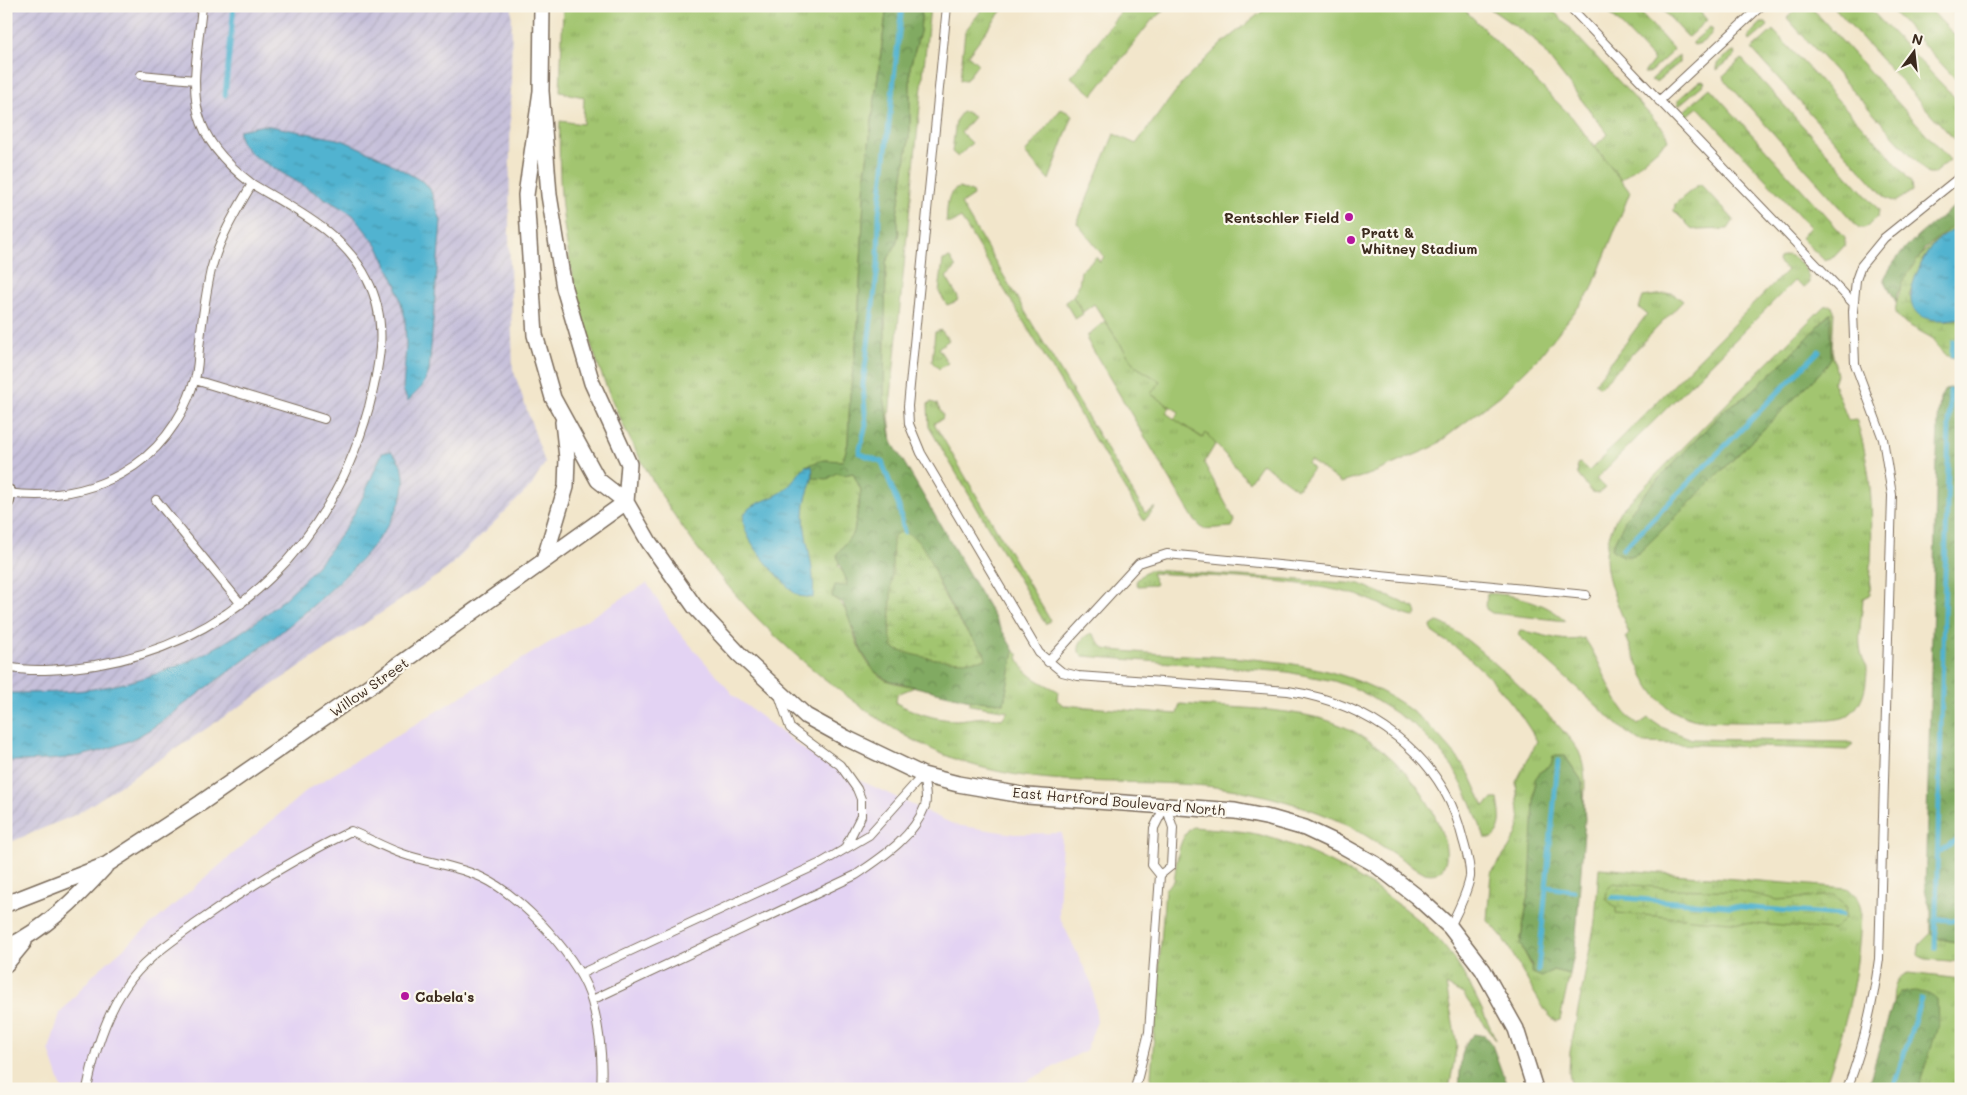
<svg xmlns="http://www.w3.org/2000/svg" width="1967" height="1095" font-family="Mali,sans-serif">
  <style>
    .built { fill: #e3d3f3 }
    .industrial { fill: url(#industrial-furrows) }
    .grass { fill: url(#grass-tufts); stroke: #6e7846; fill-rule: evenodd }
    .forest { fill: url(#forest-crowns); stroke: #5e6a40; fill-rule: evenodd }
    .wetland { fill: url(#wetland-marsh); stroke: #6e7846 }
    .pitch { fill: #a2c56f; stroke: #6e7846 }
    .water { fill: url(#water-ripples); stroke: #466e77 }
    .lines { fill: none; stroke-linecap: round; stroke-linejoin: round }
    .stream { stroke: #51b3d0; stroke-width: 5 }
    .service-casing { stroke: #7b6c5b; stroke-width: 10 }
    .minor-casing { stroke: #7b6c5b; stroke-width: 18 }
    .service { stroke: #fff; stroke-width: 8 }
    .minor { stroke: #fff; stroke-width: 15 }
    .poi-dot { fill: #b5179e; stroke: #fbf7ec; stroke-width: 2 }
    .labels { text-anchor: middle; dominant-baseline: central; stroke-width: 4.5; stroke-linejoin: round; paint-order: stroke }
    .poi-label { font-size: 14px; font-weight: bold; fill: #3b2a1e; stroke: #fbf7ec; text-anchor: start }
    .street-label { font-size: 14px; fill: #3b2a1e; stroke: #fbf7ec }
  </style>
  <defs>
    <pattern id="industrial-furrows" width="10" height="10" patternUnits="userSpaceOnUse" patternTransform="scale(1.25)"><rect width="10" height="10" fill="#c6c0da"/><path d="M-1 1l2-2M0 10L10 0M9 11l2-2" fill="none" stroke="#aba5bb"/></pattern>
    <pattern id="grass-tufts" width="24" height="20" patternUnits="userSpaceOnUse" patternTransform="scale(1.25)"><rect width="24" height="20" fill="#a2c56f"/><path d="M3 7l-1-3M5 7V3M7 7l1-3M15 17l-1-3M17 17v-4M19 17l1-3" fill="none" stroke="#8ca960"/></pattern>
    <pattern id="forest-crowns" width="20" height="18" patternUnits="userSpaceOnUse" patternTransform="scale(1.25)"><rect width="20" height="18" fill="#81aa62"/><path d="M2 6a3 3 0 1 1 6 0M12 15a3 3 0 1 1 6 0" fill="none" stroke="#6b8b50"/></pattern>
    <pattern id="wetland-marsh" width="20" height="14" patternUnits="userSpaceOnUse" patternTransform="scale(1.25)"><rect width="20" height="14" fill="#a2c56f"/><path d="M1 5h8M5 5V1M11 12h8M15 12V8" fill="none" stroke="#8ca960"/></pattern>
    <pattern id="water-ripples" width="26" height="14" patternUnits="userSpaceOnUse" patternTransform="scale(1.25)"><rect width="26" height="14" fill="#51b3d0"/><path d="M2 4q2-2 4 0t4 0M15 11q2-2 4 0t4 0" fill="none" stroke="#4492a8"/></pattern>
  </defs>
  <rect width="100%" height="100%" fill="#fbf7ec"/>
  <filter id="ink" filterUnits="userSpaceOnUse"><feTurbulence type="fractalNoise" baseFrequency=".02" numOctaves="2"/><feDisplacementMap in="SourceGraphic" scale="10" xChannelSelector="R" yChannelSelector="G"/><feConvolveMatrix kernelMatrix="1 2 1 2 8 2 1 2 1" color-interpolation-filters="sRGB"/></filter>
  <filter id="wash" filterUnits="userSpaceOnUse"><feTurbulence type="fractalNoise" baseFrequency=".0096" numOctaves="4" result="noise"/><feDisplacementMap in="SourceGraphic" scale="20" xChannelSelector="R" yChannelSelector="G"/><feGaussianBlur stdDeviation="1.12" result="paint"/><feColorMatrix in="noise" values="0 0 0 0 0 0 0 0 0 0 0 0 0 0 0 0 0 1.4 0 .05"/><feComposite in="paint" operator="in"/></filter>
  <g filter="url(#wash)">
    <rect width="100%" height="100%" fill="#f2e6cb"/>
    <path class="built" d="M647,583L673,625L734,696L819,761L955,825L1014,834L1062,833L1059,916L1092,984L1097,1021L1086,1050L1012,1089H62L49,1050L60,1013L95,973L306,791Z"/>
    <path class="industrial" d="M6,6H512L509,232L513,369L545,463L532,485L446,570L77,814L6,844Z"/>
    <path class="grass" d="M563,6H887L865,175L858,328L850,395L848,443L843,461L826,460C835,472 839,477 853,473L861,490L854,532L838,566L846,576L847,587L832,597C846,605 847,613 852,628C857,646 870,674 888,681C897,684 906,685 915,687L897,694L896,703C914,712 935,720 956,720C972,719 986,715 1002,719L1008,711L970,705V700L1004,703L1014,651L1018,654C1019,673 1043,683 1058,691L1057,700L1063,705L1177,714L1180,704C1227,708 1277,707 1323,719C1380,735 1431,788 1445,844C1449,859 1444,878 1425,873C1404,862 1385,847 1365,835C1327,812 1280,798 1237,790C1152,776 1064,790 980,767C927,753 882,723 839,690C665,560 549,341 560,121L583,124L584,97L560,92Z
      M922,6H930L889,416L892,442L884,397L886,262L896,245L899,233L897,215L910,131V67L920,32Z
      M985,6H1005L968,55L978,64L966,80H960L965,31Z
      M1125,6H1170L1152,20L1093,95L1071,77Z
      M1486,6H1549L1665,131L1668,140L1621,180L1595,146L1608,134L1534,39Z
      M1603,6H1635L1674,50L1649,73H1644L1654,60Z
      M1659,6H1695L1707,20L1688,37Z
      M1799,6H1810L1950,160L1933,174H1928L1787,18Z
      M1833,6H1867L1961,104V147Z
      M1888,6H1927L1961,42V85Z
      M1948,6H1961V21Z
      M1761,23H1766L1768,26L1750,41L1748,39L1750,34Z
      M1710,27L1713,29C1711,37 1702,44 1694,45L1692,43Z
      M1773,30L1889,155L1911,182L1912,191L1895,202L1886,198L1752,49Z
      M1735,52L1736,55L1717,70C1716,62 1727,53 1735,52Z
      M1679,55V63L1656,82L1651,80Z
      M1742,59L1879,210L1878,217L1864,228H1859L1725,80L1724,75Z
      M1703,81L1705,83L1678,106V100L1698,82Z
      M1710,88L1845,237V245L1834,257L1824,260L1801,238L1810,227L1698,107L1686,117L1684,115V111Z
      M1061,109L1073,115L1049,180L1025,153Z
      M962,112H966L974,117L961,132L972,143L958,157L952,152L956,120Z
      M1698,185H1701L1734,220L1728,229L1697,230L1691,228L1674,211L1675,204Z
      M959,188L972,192L973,196L961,204L1145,513L1156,507L1144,521L961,218L951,223L946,222C948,209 945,192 959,188Z
      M1787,255C1798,257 1810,272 1809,283L1804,287L1794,281L1596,479L1606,488L1598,493L1592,492L1578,475L1577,464L1580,463L1589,471L1787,270L1778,262L1779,258Z
      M950,258L956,268L946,277L958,297L957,301L947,305L939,292L943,260Z
      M1673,293L1683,301L1600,387L1595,383L1647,314L1639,308L1643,297Z
      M1073,296L1083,314L1075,319L1065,302Z
      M1831,305L1834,310L1832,350L1837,375L1833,382L1848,420L1856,419C1876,479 1872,533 1870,595L1863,598C1862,620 1854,649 1867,667C1867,686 1863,707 1845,717C1832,724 1715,723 1697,720C1690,719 1681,715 1675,712C1648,697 1638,663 1626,637L1629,634C1612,586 1592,561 1620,511L1824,306ZM1830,313L1831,358L1823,370L1640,552L1626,518L1647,491L1725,409L1748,395L1800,346Z
      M1105,321L1135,366L1160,381L1151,394L1170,407L1166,413L1202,438L1206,433L1216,443L1204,463L1235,521L1232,527L1203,529L1195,521L1087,340L1088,335Z
      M941,330L949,340L938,348L948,363L939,369L932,362L935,332Z
      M931,402L937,404L943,416L942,419L934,423L935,425L1050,620L1046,625L929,427L928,404Z
      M1150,570L1360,584L1415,608L1417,614L1413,617C1392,612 1372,598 1349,593C1285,578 1217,577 1151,573L1156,584L1155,585L1138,586L1136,581L1145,572Z
      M1487,593C1515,595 1545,601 1566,621L1492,613L1486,609Z
      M1437,622C1460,625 1568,729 1579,752C1588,771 1584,793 1584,813L1582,781L1565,756L1540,772L1530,886L1520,944L1533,969L1542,976L1553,970L1570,974L1560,1020L1556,1021C1539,1013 1511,939 1487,920L1491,873L1509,848L1517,833L1520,822L1516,782L1537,741C1518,708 1493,678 1464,654C1455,645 1442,640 1432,632L1431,626Z
      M1520,631C1544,633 1560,644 1584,638C1604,664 1611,705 1638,725L1648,718L1661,727L1692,739L1848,742L1853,745L1847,750L1643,743L1626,732L1518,635Z
      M1092,633L1104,649C1216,663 1348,642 1434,731C1447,745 1460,759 1470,775C1475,785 1479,796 1484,806L1493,799H1498C1500,812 1504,829 1492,838H1485L1471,802L1453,767L1439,750L1413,724L1359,690L1334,681L1287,672L1083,656L1079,652C1078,643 1083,636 1092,633Z
      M1193,827C1217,829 1245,830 1268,837C1328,855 1408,901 1447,950C1468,976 1482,1010 1496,1040L1463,994L1446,985L1457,1045L1449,1089H1150L1165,889L1174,881C1177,864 1177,837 1193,827Z
      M1599,868L1847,888C1856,894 1859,900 1861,910C1860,970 1846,1027 1826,1083L1818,1088L1805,1089H1572L1569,1073L1570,1052L1595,922Z
      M1931,933L1940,939L1961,943V962L1926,959L1918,956L1919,945Z
      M1908,973L1961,979V1089H1918L1920,1077L1901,992L1893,1003C1894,988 1893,979 1908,973Z"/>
    <path class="forest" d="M887,6H922L920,32L910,67V131L897,215L899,233L896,245L886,262L884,397L892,442L1014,651L1004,703L974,701L887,680L874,671L862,652L843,603L832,597L835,585L847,586C846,573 838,567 837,554L854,532L861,490L853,473L844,475L836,473L828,479L813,478L812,466H805L823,460L843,461L848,443L850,395L858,328L865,175ZM892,553L927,556C942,591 958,625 985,653L965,660L927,657L900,651L890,633L893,568Z
      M1961,201V220L1925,248L1897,294L1896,302L1884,279C1901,245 1932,225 1961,201Z
      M1831,312V358L1823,370L1640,552C1630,559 1620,556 1611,549L1626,518L1647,491L1725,409L1748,395L1800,346Z
      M1961,386V943L1940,939L1931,933V911L1925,890L1938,421L1940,399L1945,389Z
      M1553,756H1565L1582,781L1585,819L1575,949L1570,974L1553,970L1542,977L1532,973V965L1520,944L1530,886L1535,779L1540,772L1551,765Z
      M1916,991L1928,994L1937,999L1938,1026L1918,1089H1867L1893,1003L1901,992Z
      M1474,1034L1485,1036L1492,1045L1508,1089H1459C1461,1069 1458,1047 1474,1034Z"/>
    <path class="wetland" d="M1961,220V227L1941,237L1935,243L1923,259L1909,296L1944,321L1961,318V360L1944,355L1932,338L1903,322L1895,313C1899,273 1929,242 1961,220Z
      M904,532C929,541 933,574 944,595C950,606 957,618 964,628C970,638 984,648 986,659C962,664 915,658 893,648L890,633L893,538L897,533Z
      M1613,883L1676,889L1741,891L1778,900L1835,895L1846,907L1845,918L1833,930L1616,913V908L1606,899L1607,890Z"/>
    <path class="pitch" d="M1269,6H1461L1571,116L1630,192L1591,291L1539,357L1501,395L1433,447L1371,474L1341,483L1310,460L1308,464L1313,469L1297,489L1262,463L1249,482L1206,433L1203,438L1174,419L1179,412L1151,394L1160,381L1135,366L1094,304L1083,312L1073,296L1079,285L1081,271L1096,257L1100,262L1104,257L1077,223L1114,134L1136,144L1182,83L1221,44Z"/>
    <path class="water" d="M265,125L342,140L378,156L425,183L430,189L441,221L429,372L422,387L408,401L403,390L406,346L405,318L396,284L378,247L353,215L255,157C247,150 237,141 239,130Z
      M1961,227V318C1923,325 1899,315 1917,273C1922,261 1930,246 1940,238C1945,233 1954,230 1961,227Z
      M391,451C458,513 252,654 209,686C183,704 157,729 128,741C86,759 51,761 6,761V693C35,693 64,693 93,689C195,674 289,614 345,528C361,505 371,478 382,453Z
      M805,466H812C815,480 807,490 805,504C800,533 817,566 813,598L799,596L793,592C781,578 723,524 751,507C761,501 773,498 782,492C791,486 798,474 805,466Z"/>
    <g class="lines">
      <path class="stream" d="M902,6L879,213L878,266L863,384L866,425L859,453L882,462L899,507L904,532
        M225,95L234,6
        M1952,355L1953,342
        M1623,549L1819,351
        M1938,853L1961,836
        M1547,887L1574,891
        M1612,897L1842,915
        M1937,919L1961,921
        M1935,948L1950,391
        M1538,971L1558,761
        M1893,1089L1921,999"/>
    </g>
  </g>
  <g filter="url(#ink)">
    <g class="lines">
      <g class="service-casing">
        <path id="service" d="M947,6L908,406L909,424L921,453L1039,653L1062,672L1078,676L1288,691C1368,703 1442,754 1462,836C1465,848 1471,864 1470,877C1467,894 1457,912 1450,927
          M1569,6L1853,303
          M141,75L195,80
          M1659,101L1761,6
          M195,380L324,419
          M6,493C91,504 167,467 194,382C198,372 198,359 199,348C202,322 205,296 211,270C219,239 236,211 252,184C179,127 194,89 202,6
          M156,500L241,604
          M1048,662L1139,563L1167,554L1586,595
          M6,667C35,673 66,669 95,665C235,642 332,541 369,407C380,363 389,321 367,279C343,232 295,210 252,184
          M779,695L790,728L840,765L857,789L861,799V816L845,848
          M1160,875L1152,865L1154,828L1165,806
          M580,974L821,863L869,835L923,775
          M592,1000L856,875C882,857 913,838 925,806C928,798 924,784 923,775
          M87,1089C94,1054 106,1015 126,986C143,960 170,943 194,925C244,889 296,858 351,831C368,838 385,848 403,854C429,863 458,866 483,878C522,896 581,960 592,1002C600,1030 603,1060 601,1089
          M1135,1089L1149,1032L1160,875L1171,866L1173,828L1166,806
          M1847,1089C1864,1046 1873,1004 1879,959L1892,495L1883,439L1855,364L1853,311L1856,280L1861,266L1884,238L1961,176"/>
      </g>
      <g class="minor-casing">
        <path id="minor" d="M542,6L541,91L549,195L564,288L592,383L629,464L626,502
          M541,91L526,195L535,335L553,398L598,480L626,502L649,542L695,607L740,655L806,716L846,738L923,775L958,784L1027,796L1235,811L1270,818L1305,828L1341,845L1375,864L1416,896L1450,927L1483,970L1516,1029L1535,1089
          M6,501L8,493
          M544,561L566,487L567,458L563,422
          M6,904L106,865L201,803L378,680L626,502
          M6,948C45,929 75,900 104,868
          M6,964L24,942"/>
      </g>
      <use href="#service" class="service"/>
      <use href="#minor" class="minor"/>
    </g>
  </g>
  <g class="poi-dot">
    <circle cx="1349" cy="217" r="5"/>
    <circle cx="1351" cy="240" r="5"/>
    <circle cx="405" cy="996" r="5"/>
  </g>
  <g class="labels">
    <g class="poi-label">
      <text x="1339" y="217" text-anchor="end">Rentschler Field</text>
      <text x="1361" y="232">Pratt &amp;<tspan x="1361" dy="16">Whitney Stadium</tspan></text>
      <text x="415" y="996">Cabela's</text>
    </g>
    <g class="street-label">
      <text transform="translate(369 687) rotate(-35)">Willow Street</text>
      <text transform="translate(1119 801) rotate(5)">East Hartford Boulevard North</text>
    </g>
  </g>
  <rect width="1967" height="1095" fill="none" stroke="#fbf7ec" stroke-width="25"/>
  <g transform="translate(1914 52) rotate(15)" stroke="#fbf7ec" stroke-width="4" paint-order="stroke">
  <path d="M0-4L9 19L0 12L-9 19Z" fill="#3b2a1e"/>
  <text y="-8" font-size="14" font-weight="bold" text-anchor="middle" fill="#3b2a1e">N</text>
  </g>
</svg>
